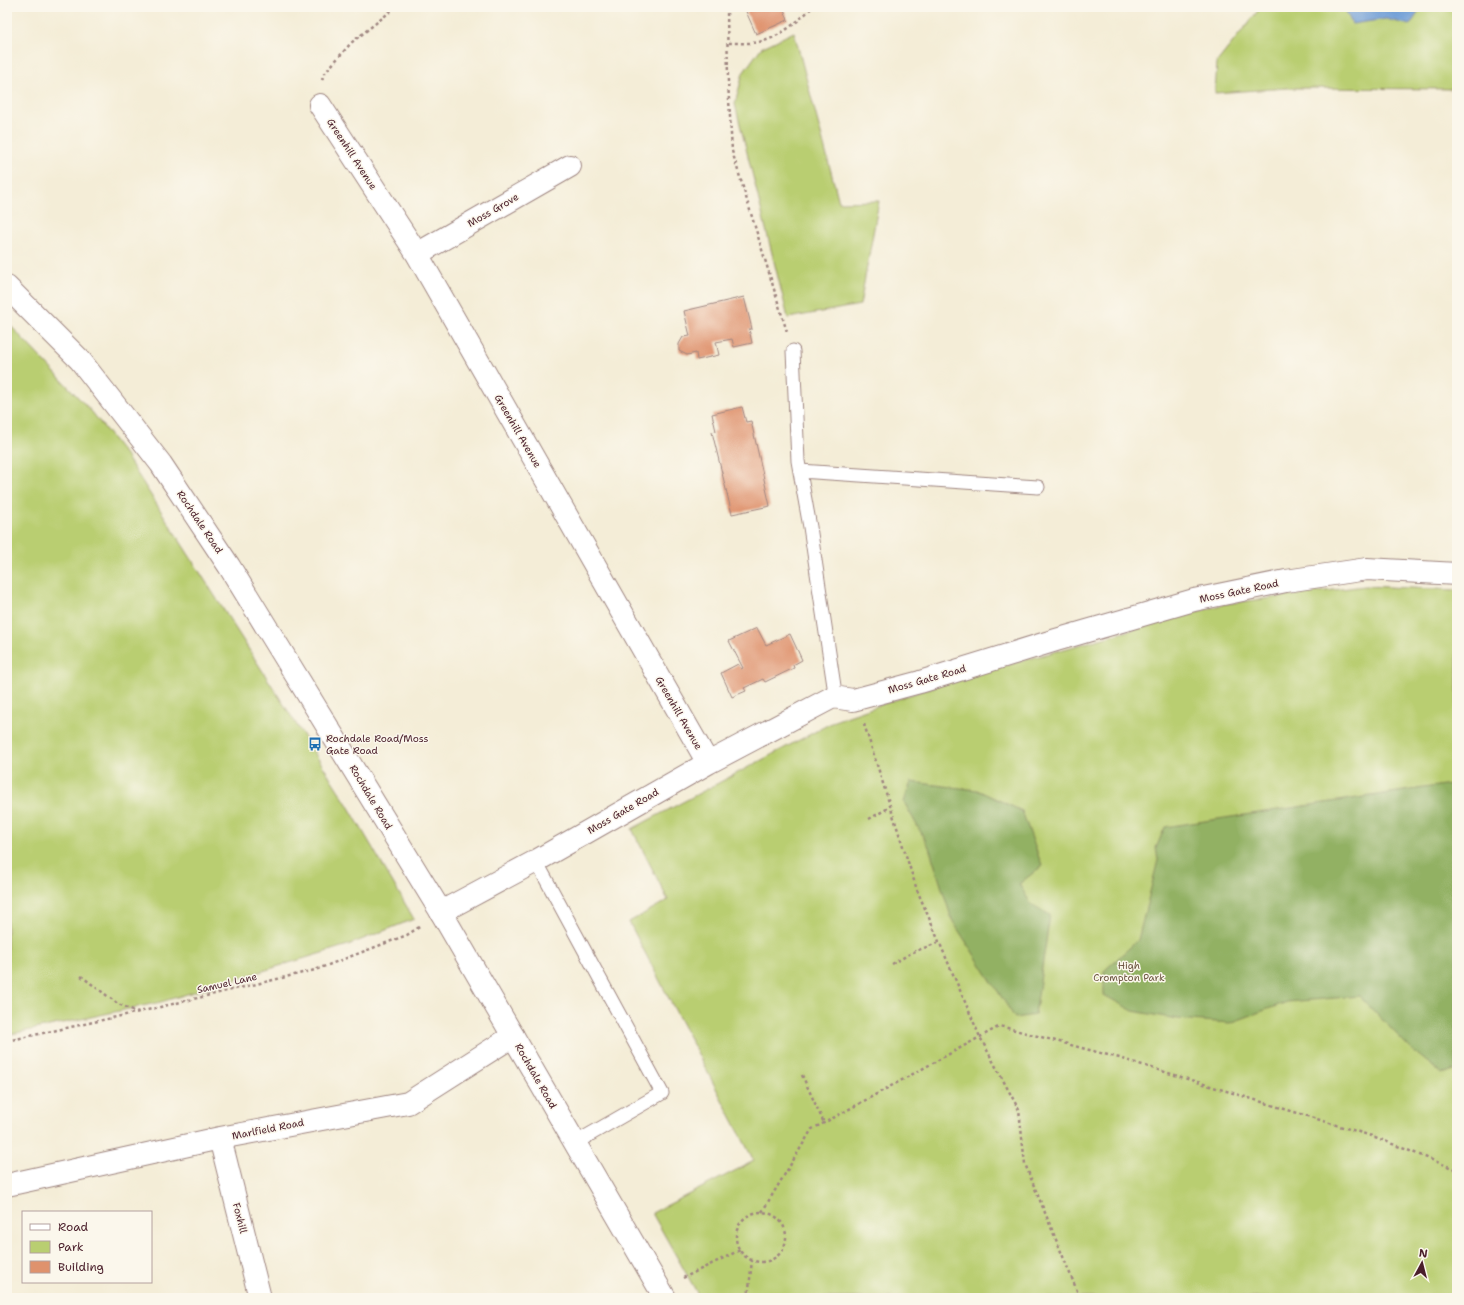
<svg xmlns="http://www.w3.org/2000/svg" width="1464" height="1305" font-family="'Shantell Sans',sans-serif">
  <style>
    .green { fill: #b9ce71; stroke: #82764e }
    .forest { fill: #92b163; stroke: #6e6847 }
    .water { fill: #6d9cd6; stroke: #5c5e80 }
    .building { fill: #df926d }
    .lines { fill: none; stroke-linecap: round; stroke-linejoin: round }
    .service-casing { stroke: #9f8681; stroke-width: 15 }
    .minor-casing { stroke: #9f8681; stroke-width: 24 }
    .secondary-casing { stroke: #9f8681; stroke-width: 24 }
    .path { stroke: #9f8681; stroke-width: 2.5; stroke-dasharray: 3 3; stroke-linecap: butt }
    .service { stroke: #fff; stroke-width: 13 }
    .minor { stroke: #fff; stroke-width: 22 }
    .secondary { stroke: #fff; stroke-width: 22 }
    .labels { text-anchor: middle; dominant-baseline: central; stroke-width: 3; stroke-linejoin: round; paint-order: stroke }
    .street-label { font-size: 10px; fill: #4a1f2b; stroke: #fbf7ec }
    .poi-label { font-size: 10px; fill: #4a1f2b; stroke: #fbf7ec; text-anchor: start }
    .park-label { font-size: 10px; fill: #6b5440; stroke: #fbf7ec }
  </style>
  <rect width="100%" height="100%" fill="#fbf7ec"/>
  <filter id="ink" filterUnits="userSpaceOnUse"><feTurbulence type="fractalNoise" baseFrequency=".025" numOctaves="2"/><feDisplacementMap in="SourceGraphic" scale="8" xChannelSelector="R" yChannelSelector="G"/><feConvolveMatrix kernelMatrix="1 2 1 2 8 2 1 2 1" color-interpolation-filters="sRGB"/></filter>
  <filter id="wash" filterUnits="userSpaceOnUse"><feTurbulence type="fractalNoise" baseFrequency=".012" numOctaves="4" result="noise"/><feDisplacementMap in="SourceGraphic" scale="16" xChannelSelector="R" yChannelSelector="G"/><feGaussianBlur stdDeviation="0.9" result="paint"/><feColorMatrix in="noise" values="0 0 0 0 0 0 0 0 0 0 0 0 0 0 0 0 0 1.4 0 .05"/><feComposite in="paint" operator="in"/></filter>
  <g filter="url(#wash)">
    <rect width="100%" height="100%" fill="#f4edd7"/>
    <path class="green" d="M1261,7H1457V89L1287,88L1215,93L1217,62Z
      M794,32L839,202L879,201L860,305L788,318L735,104L743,73L761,48Z
      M7,322L92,412L126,456L347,804L414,919L348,945L161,1002L7,1035Z
      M1365,586L1457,590V1298H700L652,1213L754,1161L629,922L668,900L632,829L837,720L947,682L1224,604Z"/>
    <path class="forest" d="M911,782L977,790L1022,811L1042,866L1019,884L1031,904L1050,915L1035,1015L1015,1018L952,920L929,847L904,802Z
      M1457,783V1069L1442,1074L1411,1049L1359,996L1287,1002L1230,1023L1177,1019L1133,1011L1104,995V971L1138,940L1158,860L1156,848L1165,827Z"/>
    <path class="water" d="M1344,7H1422L1410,25L1386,19L1352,24Z"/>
    <g id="blocks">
      <path class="building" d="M744,7H783L788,20L756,34Z
        M744,297L752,329H749L752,343L734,347L732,339L716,342L719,355L697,360L696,353L687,355L679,351V344L683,337L690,336L684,311Z
        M742,407L746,422L751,421L770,506L732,514L712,432L716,431L712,414Z
        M757,628L766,645L790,634L802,660L793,665L794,668L765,682L763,679L744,688L746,691L732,697L721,673L738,664L741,669L743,668L729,641Z"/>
    </g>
  </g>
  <g filter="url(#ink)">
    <use href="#blocks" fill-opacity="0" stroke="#9f8681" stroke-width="1"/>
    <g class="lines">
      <g class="service-casing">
        <path id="service" d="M793,351L798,461L810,527L834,686L833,697
          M800,471L1038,487
          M536,861L662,1093L575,1143"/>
      </g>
      <g class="minor-casing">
        <path id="minor" d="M320,105L417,254L708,763
          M417,254L570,166
          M441,912L536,861L708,763L833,697L853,700L920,682L1056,640L1194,600L1286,581L1367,569L1457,574
          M220,1138L260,1298
          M7,1185L220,1138L408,1103L513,1036"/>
      </g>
      <g class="secondary-casing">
        <path id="secondary" d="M7,287L80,360L161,464L229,566L441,912L665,1298"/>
      </g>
      <path class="path" d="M727,7L728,82L732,151L787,332
        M729,43C740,43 753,44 763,41C778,38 803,18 812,7
        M322,80L324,74L351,43L396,7
        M864,724L917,890L980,1037L1019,1110L1025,1164L1080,1298
        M869,819L890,807
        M892,964L913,952L940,942
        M81,976L118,1004L138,1012
        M7,1041L139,1012L315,970L407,935L421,926
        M802,1075L824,1123
        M736 1237a25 25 0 1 1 50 0a25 25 0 1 1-50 0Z
        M762,1212L812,1129L824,1123L1000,1026L1123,1059L1375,1137L1457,1170
        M683,1278L740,1250
        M748,1298L752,1260"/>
      <use href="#service" class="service"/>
      <use href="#minor" class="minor"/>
      <use href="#secondary" class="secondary"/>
    </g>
  </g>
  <defs>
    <g id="bus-bare" transform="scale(1.08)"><path d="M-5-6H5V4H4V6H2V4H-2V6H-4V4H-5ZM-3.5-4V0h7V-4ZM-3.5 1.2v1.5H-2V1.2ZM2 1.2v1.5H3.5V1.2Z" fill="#1f6fb2" stroke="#fbf7ec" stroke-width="2.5" paint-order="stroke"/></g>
  </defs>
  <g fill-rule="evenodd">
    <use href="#bus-bare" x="315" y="744"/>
  </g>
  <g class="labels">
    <g class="street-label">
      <text transform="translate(352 154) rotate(57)">Greenhill Avenue</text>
      <text transform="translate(493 210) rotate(-30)">Moss Grove</text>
      <text transform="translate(518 431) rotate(60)">Greenhill Avenue</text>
      <text transform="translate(200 522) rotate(56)">Rochdale Road</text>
      <text transform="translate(1239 591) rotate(-12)">Moss Gate Road</text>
      <text transform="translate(927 679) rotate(-16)">Moss Gate Road</text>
      <text transform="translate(679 713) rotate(60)">Greenhill Avenue</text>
      <text transform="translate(371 797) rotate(59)">Rochdale Road</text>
      <text transform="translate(623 811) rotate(-30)">Moss Gate Road</text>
      <text transform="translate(227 983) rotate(-13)">Samuel Lane</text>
      <text transform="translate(536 1076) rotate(60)">Rochdale Road</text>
      <text transform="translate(268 1129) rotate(-11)">Marlfield Road</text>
      <text transform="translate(240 1218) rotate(76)">Foxhill</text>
    </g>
    <g class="poi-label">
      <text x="326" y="738">Rochdale Road/Moss<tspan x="326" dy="12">Gate Road</tspan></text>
    </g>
    <g class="park-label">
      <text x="1129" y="965">High<tspan x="1129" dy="12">Crompton Park</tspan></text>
    </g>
  </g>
  <rect width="1464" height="1305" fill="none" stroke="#fbf7ec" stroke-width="24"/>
  <rect x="22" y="1211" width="130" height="72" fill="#fbf7ec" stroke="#b4a19f"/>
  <rect x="30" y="1224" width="20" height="6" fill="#ffffff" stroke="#b4a19f"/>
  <text x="58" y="1231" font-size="12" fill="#4a1f2b">Road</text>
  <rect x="30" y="1241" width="20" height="12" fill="#b9ce71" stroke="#b4a19f"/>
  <text x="58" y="1251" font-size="12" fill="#4a1f2b">Park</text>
  <rect x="30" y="1261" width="20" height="12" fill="#df926d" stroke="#b4a19f"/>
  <text x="58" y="1271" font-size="12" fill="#4a1f2b">Building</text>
  <g transform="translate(1422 1263) rotate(7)" stroke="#fbf7ec" stroke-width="3" paint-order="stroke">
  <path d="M0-3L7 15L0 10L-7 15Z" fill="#4a1f2b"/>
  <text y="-6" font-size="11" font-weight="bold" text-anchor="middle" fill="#4a1f2b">N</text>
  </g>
</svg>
